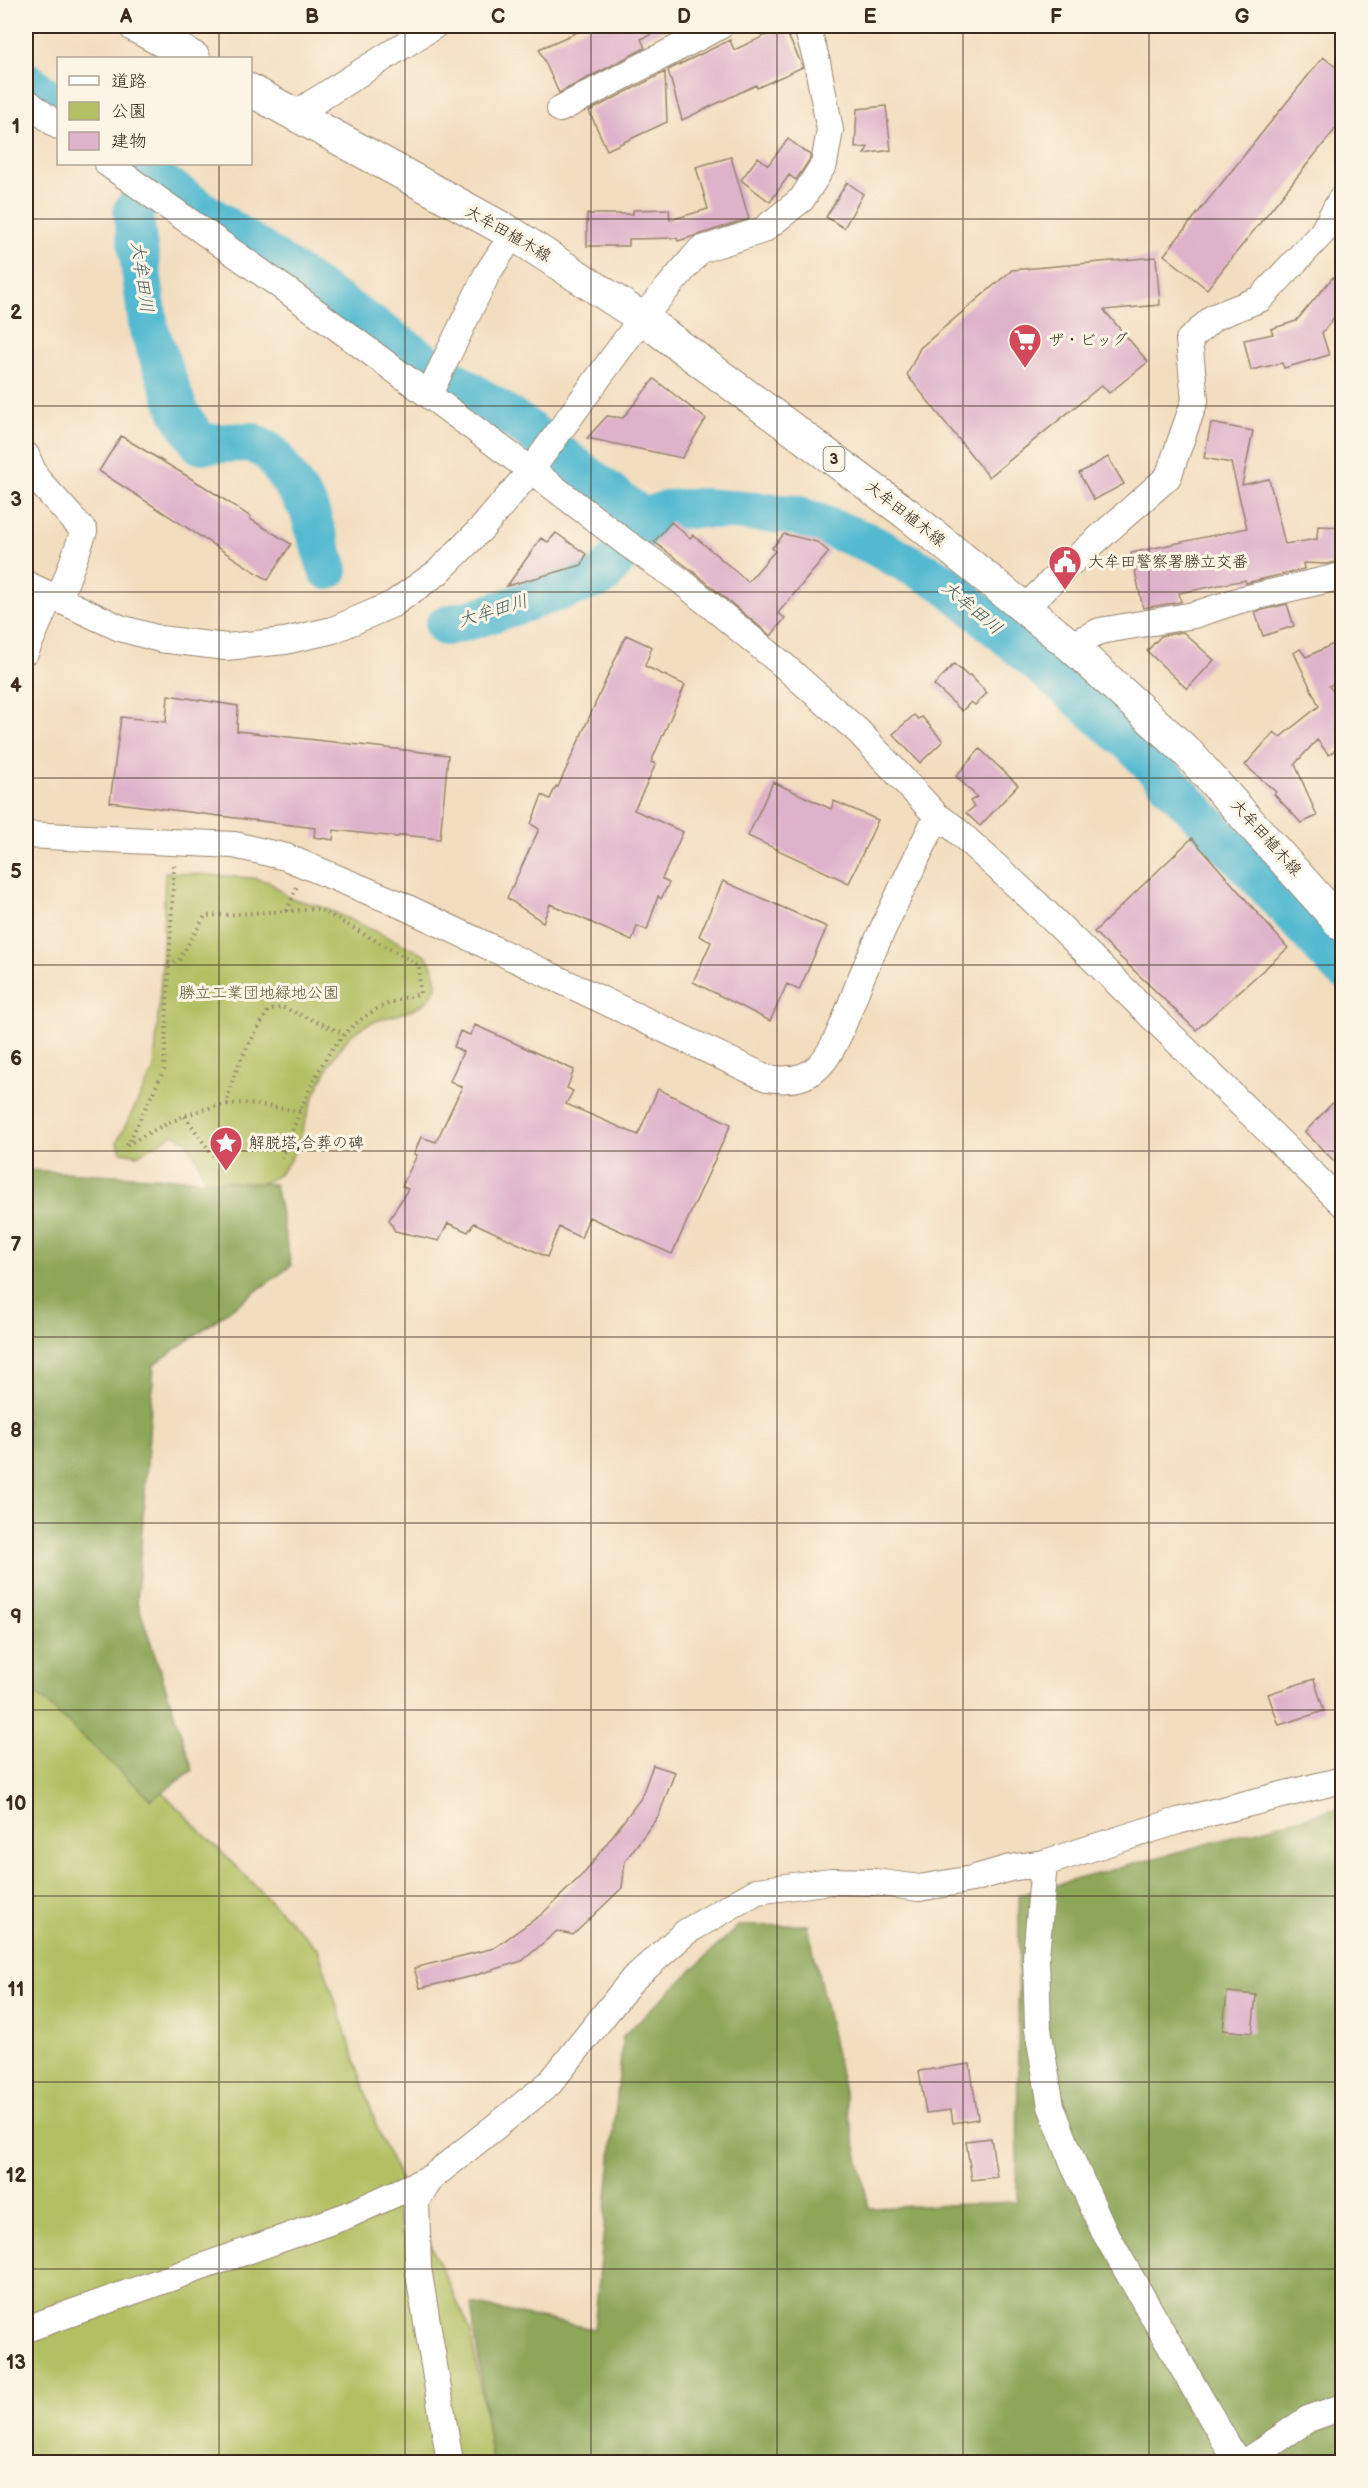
<svg xmlns="http://www.w3.org/2000/svg" width="1368" height="2488" font-family="'Balsamiq Sans','Klee One',sans-serif">
  <style>
    .green { fill: #b2c063; stroke: #767540; stroke-width: 1.5 }
    .forest { fill: #8da659; stroke: #64683c; stroke-width: 1.5 }
    .lines { fill: none; stroke-linecap: round; stroke-linejoin: round }
    .river { stroke: #52b9d0; stroke-width: 40 }
    .building { fill: #deb2ca }
    .minor-casing { stroke: #97846e; stroke-width: 28 }
    .major-casing { stroke: #97846e; stroke-width: 34 }
    .path { stroke: #97846e; stroke-width: 4; stroke-dasharray: 1.5 4.5; stroke-linecap: butt }
    .minor { stroke: #fff; stroke-width: 26 }
    .major { stroke: #fff; stroke-width: 32 }
    .grid { fill: none; stroke: #3b2a1e; stroke-width: 1.5; stroke-opacity: 0.55 }
    .labels { text-anchor: middle; dominant-baseline: central; stroke-width: 6; stroke-linejoin: round; paint-order: stroke }
    .shield { fill: #fcf5e5; stroke: #75675a; stroke-width: 1.5 }
    .shield-label { font-size: 15px; font-weight: bold; fill: #3b2a1e }
    .street-label { font-size: 16px; fill: #3b2a1e; stroke: #fcf5e5 }
    .poi-label { font-size: 16px; fill: #3b2a1e; stroke: #fcf5e5; text-anchor: start }
    .park-label { font-size: 16px; fill: #5f5733; stroke: #fcf5e5 }
    .water-label { font-size: 18px; font-style: italic; fill: #435c5c; stroke: #fcf5e5 }
    .neatline { fill: none; stroke: #3b2a1e; stroke-width: 2 }
    .grid-label { font-size: 20px; text-anchor: middle; font-weight: bold; fill: #3b2a1e }
  </style>
  <rect width="100%" height="100%" fill="#fcf5e5"/>
  <filter id="ink" filterUnits="userSpaceOnUse"><feTurbulence type="fractalNoise" baseFrequency=".0167" numOctaves="2"/><feDisplacementMap in="SourceGraphic" scale="12" xChannelSelector="R" yChannelSelector="G"/><feConvolveMatrix kernelMatrix="1 2 1 2 8 2 1 2 1" color-interpolation-filters="sRGB"/></filter>
  <filter id="wash" filterUnits="userSpaceOnUse"><feTurbulence type="fractalNoise" baseFrequency=".008" numOctaves="4" result="noise"/><feDisplacementMap in="SourceGraphic" scale="24" xChannelSelector="R" yChannelSelector="G"/><feGaussianBlur stdDeviation="1.35" result="paint"/><feColorMatrix in="noise" values="0 0 0 0 0 0 0 0 0 0 0 0 0 0 0 0 0 1.4 0 .05"/><feComposite in="paint" operator="in"/></filter>
  <g filter="url(#wash)">
    <rect width="100%" height="100%" fill="#f3ddbf"/>
    <path class="green" d="M165,872L253,878L269,882L290,898L323,907L426,955C430,963 436,971 436,980C437,990 429,1001 420,1006C395,1020 365,1016 344,1043C328,1064 317,1088 308,1112C301,1134 296,1158 279,1174C268,1184 238,1189 223,1192L203,1175L197,1158L186,1141L174,1134L137,1155L122,1152L117,1142L154,1069L162,966Z
      M26,1655L318,1949L380,2136L470,2329L493,2462H26Z"/>
    <path class="forest" d="M26,1170L275,1184L291,1266L154,1365L137,1601L193,1770L151,1800L26,1684Z
      M1342,1807V2462H492L471,2304L594,2329L623,2036L738,1926L808,1925L869,2208L1017,2202L1019,1895Z"/>
    <g class="lines">
      <path class="river" d="M26,81L58,106
        M136,164L156,179L133,211L149,330L179,412L200,444L251,442L271,453L308,507L328,570
        M156,179L424,361L522,425L647,521
        M445,626L477,618L602,577L651,516L667,510L702,508L796,515L867,542L945,583L1133,745L1252,870L1342,969"/>
    </g>
    <g id="blocks">
      <path class="building" d="M591,26H670L641,39L645,48L559,93L539,49Z
        M784,27L803,67L757,88L756,85L682,120L668,70L730,40L734,50Z
        M1323,57L1342,72V121L1207,289L1164,255Z
        M665,72L667,122L607,150L589,111Z
        M886,106L891,150L864,154L868,147L855,148L857,109Z
        M788,139L810,155V159L796,180L789,175L770,202L741,180L758,157L768,165Z
        M731,157L749,219L678,241L677,238L629,239V246H587V214H633V210L669,209L670,220L708,209L696,167Z
        M847,182L863,194L844,228L826,217Z
        M1156,257L1160,305L1104,310L1148,362L1109,393L1102,385L989,477L907,375L920,348L1012,270Z
        M1333,277L1342,285V307L1322,333L1329,355L1284,368L1282,363L1251,370L1244,340L1273,334L1271,329L1296,321Z
        M654,379L706,419L682,458L587,438L607,416L623,418Z
        M1211,423L1253,431L1242,485L1269,479L1285,544L1317,539L1318,526L1342,527V561L1327,564L1303,563L1304,569L1246,583L1245,580L1179,593L1181,602L1143,608L1131,553L1247,528L1231,463L1204,458Z
        M121,436L205,487L251,517L250,519L291,544L268,580L99,471Z
        M1108,457L1124,484L1094,500L1079,473Z
        M671,522L690,538L693,535L748,582L775,551L772,548L784,534L817,542L829,552L778,613L785,618L771,636L690,569L654,542Z
        M556,533L586,554L582,565L507,586L541,538L548,542Z
        M1287,604L1294,626L1263,636L1255,612Z
        M1183,632L1214,660L1187,689L1147,651L1161,636Z
        M626,635L652,647L645,666L685,685L651,762L656,764L634,810L683,832L662,879L669,883L661,899L658,896L647,930L637,926L632,941L550,904L543,922L507,898L539,829L531,824L542,795L550,799L556,786L558,787Z
        M1342,640V679L1329,686L1342,703V744L1329,755L1317,740L1295,764L1317,816L1301,823L1274,794L1276,792L1245,765L1274,732L1280,737L1319,706L1294,653L1300,649L1306,657Z
        M954,664L968,676L970,675L987,693L975,705L971,702L962,711L934,685Z
        M168,695L238,706L237,731L448,755L440,839L402,835L397,837L334,830L333,840L314,837L315,828L110,802L121,717L166,722Z
        M914,715L918,719L922,717L943,741L920,763L893,734Z
        M980,749L1018,785L980,826L966,813L974,807L970,801L977,797L956,776Z
        M773,782L831,809L834,801L878,820L849,883L748,836Z
        M1192,838L1288,948L1196,1030L1094,932Z
        M723,881L827,927L799,990L787,984L770,1021L693,982L711,942L699,936Z
        M475,1025L574,1070L567,1088L573,1091L566,1104L638,1135L658,1089L731,1124L672,1254L589,1217L581,1238L559,1227L547,1257L474,1223L468,1232L448,1223L439,1241L395,1231L389,1220L408,1189L402,1186L417,1155L414,1154L421,1137L436,1142L462,1087L450,1081L463,1052L454,1047L460,1031L470,1035Z
        M1342,1093V1169L1305,1132Z
        M1314,1679L1324,1711L1279,1725L1268,1694Z
        M653,1765L675,1772L659,1815L625,1861L622,1888L573,1935L557,1931L522,1961L473,1976L420,1988L414,1968L494,1948L542,1914L586,1871L641,1798Z
        M1227,1992L1256,1995L1252,2033L1223,2030Z
        M970,2064L978,2119L953,2123L951,2110L926,2113L919,2071Z
        M991,2138L997,2177L972,2180L966,2141Z"/>
    </g>
  </g>
  <g filter="url(#ink)">
    <use href="#blocks" fill-opacity="0" stroke="#97846e" stroke-width="1.5"/>
    <g class="lines">
      <g class="minor-casing">
        <path id="minor" d="M26,101L58,126
          M560,109L720,26
          M295,114L434,26
          M108,164L289,292L544,480L625,542L681,581L782,664L859,732L937,816L953,827L1035,902L1342,1203
          M429,394L487,274L513,234
          M26,455L36,478L84,531L59,600
          M26,584L120,628L160,639L226,647L285,641L333,630L393,604L438,572L483,527L531,470L642,318L700,250L763,230L802,199L824,164L830,130L817,62L808,31L804,26
          M1025,608L1064,569L1168,477L1195,400L1189,340L1214,317L1260,299L1322,233L1342,197
          M1070,645L1100,631L1194,615L1240,600L1342,576
          M26,651L50,596
          M26,835L234,845L286,857L399,904L767,1078C785,1081 805,1081 819,1066C838,1048 853,996 864,971C887,918 912,867 937,816
          M1044,1863L1036,1957L1038,2029L1051,2106L1074,2165L1104,2231L1237,2462
          M432,2177L416,2201L418,2268L450,2462
          M26,2329L346,2216L432,2177L550,2083L632,1980L686,1932L757,1891L831,1881L875,1882L919,1888L972,1879L1010,1868L1044,1863L1178,1821L1342,1780
          M1245,2462L1308,2419L1342,2407"/>
      </g>
      <g class="major-casing">
        <path id="major" d="M135,26L194,58
          M250,90L513,234L642,318L906,513L1070,645L1188,753L1342,925"/>
      </g>
      <path class="path" d="M287,911L297,886
        M168,964L179,960L205,916L319,909L419,965L420,994C331,1012 311,1083 282,1158
        M300,1111L245,1103L227,1104C231,1071 252,1039 268,1011L282,1007L343,1033
        M185,1116L213,1156
        M127,1145C158,1127 191,1110 227,1104
        M127,1146L164,1070L174,865"/>
      <use href="#minor" class="minor"/>
      <use href="#major" class="major"/>
    </g>
  </g>
  <path class="grid" d="M219,26V58M405,26V2462M591,26V2462M777,26V2462M963,26V2462M1149,26V2462M219,164V2462M26,219H1342M26,406H1342M26,592H1342M26,778H1342M26,965H1342M26,1151H1342M26,1337H1342M26,1523H1342M26,1710H1342M26,1896H1342M26,2082H1342M26,2269H1342"/>
  <defs>
    <g id="supermarket-pin" transform="scale(1.725)"><path d="M0 17L-7.5 6A9.5 9.5 0 1 1 7.5 6Z" fill="#d1495b" stroke="#fcf5e5"/><path d="M-6-5.5h2.5l.6 2H6L4.5 2H-2.5L-4.4-4H-6ZM-1.5 3.2a1.3 1.3 0 1 0 .1 0ZM3 3.2a1.3 1.3 0 1 0 .1 0Z" fill="#fff"/></g>
    <g id="civic-pin" transform="scale(1.725)"><path d="M0 17L-7.5 6A9.5 9.5 0 1 1 7.5 6Z" fill="#d1495b" stroke="#fcf5e5"/><path d="M-.6-6.5H3V-4.5H.6V-3L4-1V1h2V6H-6V1h2V-1L-.6-3ZM-1.2 2.5V6h2.4V2.5Z" fill="#fff"/></g>
    <g id="sight-pin" transform="scale(1.725)"><path d="M0 17L-7.5 6A9.5 9.5 0 1 1 7.5 6Z" fill="#d1495b" stroke="#fcf5e5"/><path d="M0-6L1.8-2.2L6-1.7L2.9 1.2L3.7 5.4L0 3.3L-3.7 5.4L-2.9 1.2L-6-1.7L-1.8-2.2Z" fill="#fff"/></g>
  </defs>
  <g fill-rule="evenodd">
    <use href="#supermarket-pin" x="1025" y="340"/>
    <use href="#civic-pin" x="1065" y="562"/>
    <use href="#sight-pin" x="226" y="1143"/>
  </g>
  <g class="labels">
    <rect class="shield" x="823.5" y="447" width="21" height="24" rx="4.5"/>
    <g class="shield-label">
      <text x="834" y="459">3</text>
    </g>
    <g class="street-label">
      <text transform="translate(508 234) rotate(30)">大牟田植木線</text>
      <text transform="translate(905 514) rotate(38)">大牟田植木線</text>
      <text transform="translate(1266 838) rotate(48)">大牟田植木線</text>
    </g>
    <g class="poi-label">
      <text x="1048" y="340">ザ・ビッグ</text>
      <text x="1088" y="562">大牟田警察署勝立交番</text>
      <text x="249" y="1143">解脱塔,合葬の碑</text>
    </g>
    <g class="park-label">
      <text x="259" y="993">勝立工業団地緑地公園</text>
    </g>
    <g class="water-label">
      <text transform="translate(142 277) rotate(82)">大牟田川</text>
      <text transform="translate(972 608) rotate(40)">大牟田川</text>
      <text transform="translate(493 611) rotate(-17)">大牟田川</text>
    </g>
  </g>
  <rect width="1368" height="2488" fill="none" stroke="#fcf5e5" stroke-width="66"/>
  <rect x="57" y="57" width="195" height="108" fill="#fcf5e5" stroke="#afa495" stroke-width="1.5"/>
  <rect x="69" y="76" width="30" height="9" fill="#ffffff" stroke="#afa495" stroke-width="1.5"/>
  <text x="111" y="87" font-size="18" fill="#3b2a1e">道路</text>
  <rect x="69" y="102" width="30" height="18" fill="#b2c063" stroke="#afa495" stroke-width="1.5"/>
  <text x="111" y="117" font-size="18" fill="#3b2a1e">公園</text>
  <rect x="69" y="132" width="30" height="18" fill="#deb2ca" stroke="#afa495" stroke-width="1.5"/>
  <text x="111" y="147" font-size="18" fill="#3b2a1e">建物</text>
  <rect x="33" y="33" width="1302" height="2422" class="neatline"/>
  <g class="grid-label">
    <text x="126" y="23">A</text>
    <text x="312" y="23">B</text>
    <text x="498" y="23">C</text>
    <text x="684" y="23">D</text>
    <text x="870" y="23">E</text>
    <text x="1056" y="23">F</text>
    <text x="1242" y="23">G</text>
    <text x="16" y="133">1</text>
    <text x="16" y="319">2</text>
    <text x="16" y="506">3</text>
    <text x="16" y="692">4</text>
    <text x="16" y="878">5</text>
    <text x="16" y="1065">6</text>
    <text x="16" y="1251">7</text>
    <text x="16" y="1437">8</text>
    <text x="16" y="1623">9</text>
    <text x="16" y="1810">10</text>
    <text x="16" y="1996">11</text>
    <text x="16" y="2182">12</text>
    <text x="16" y="2369">13</text>
  </g>
</svg>
